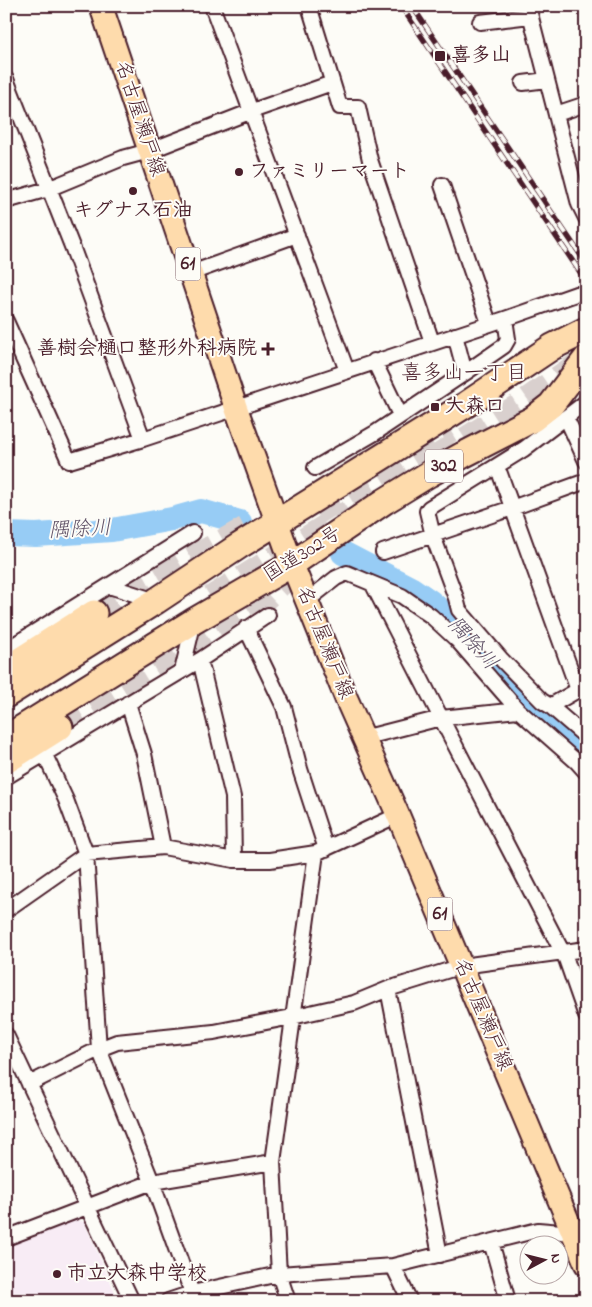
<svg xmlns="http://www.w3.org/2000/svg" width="592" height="1307" font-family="'Indie Flower','Klee One',sans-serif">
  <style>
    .built { fill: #f8ecf5 }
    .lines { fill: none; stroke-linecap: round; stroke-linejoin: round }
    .river { stroke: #97ccf5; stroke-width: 24 }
    .highway-tunnel { stroke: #d9d0ce; stroke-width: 25; stroke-dasharray: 25 12; stroke-linecap: butt }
    .street-casing { stroke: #4a1f2b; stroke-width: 18 }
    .primary-casing { stroke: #4a1f2b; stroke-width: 26 }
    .highway-casing { stroke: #4a1f2b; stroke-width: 29 }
    .street { stroke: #fdfcf7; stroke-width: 14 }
    .primary { stroke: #fedbac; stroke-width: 22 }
    .highway { stroke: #fedbac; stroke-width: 25 }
    .rail-casing { stroke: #4a1f2b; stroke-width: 5.5 }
    .rail { stroke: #fdfcf7; stroke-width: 4; stroke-dasharray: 11; stroke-linecap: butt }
    .poi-dot { fill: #4a1f2b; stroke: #fdfcf7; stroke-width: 2 }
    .labels { text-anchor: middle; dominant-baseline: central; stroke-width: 4; stroke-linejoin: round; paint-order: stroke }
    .shield { fill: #fdfcf7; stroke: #806168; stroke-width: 1 }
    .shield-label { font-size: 19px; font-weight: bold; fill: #4a1f2b }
    .poi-label { font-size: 20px; font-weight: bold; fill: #4a1f2b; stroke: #fdfcf7; text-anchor: start }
    .street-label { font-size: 20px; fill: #4a1f2b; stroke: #fdfcf7 }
    .neighbourhood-label { font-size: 21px; fill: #4a1f2b; stroke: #fdfcf7 }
    .water-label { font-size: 21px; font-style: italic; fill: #615368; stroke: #fdfcf7 }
  </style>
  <rect width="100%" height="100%" fill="#fdfcf7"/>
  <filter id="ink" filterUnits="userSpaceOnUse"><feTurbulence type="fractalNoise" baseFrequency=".02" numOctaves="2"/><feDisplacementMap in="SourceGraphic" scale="10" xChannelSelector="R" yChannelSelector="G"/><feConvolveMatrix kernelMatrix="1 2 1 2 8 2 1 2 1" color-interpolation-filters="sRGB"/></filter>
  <g filter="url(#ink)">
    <path class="built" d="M73,1219L84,1222L119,1301H6V1248Z"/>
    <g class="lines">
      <path class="river" d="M6,534L36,535L112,530L172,519L201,511L240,522
        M343,553L412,589L431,602L460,627L503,678L586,755"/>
      <path class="highway-tunnel" d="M434,459L520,405L580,363
        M316,513L450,430
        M211,598L349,512
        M94,613L254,524
        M60,727L259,604L302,564"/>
      <g class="street-casing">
        <path id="street" d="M212,6L347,371
          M309,6L340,107H358L370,160L432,342
          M528,6L579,204L586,218
          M480,22L530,16
          M6,79L73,249L143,439
          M523,83L547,80
          M556,114L586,104
          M442,185L489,323
          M6,201L48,189L123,158L149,151L252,111L332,83
          M191,273L297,235
          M6,321L69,461L143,439L505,319L576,294
          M374,361L400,415
          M465,373L504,346L508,339L505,319
          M586,402L524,449L429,508L427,511L433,536L456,598L459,610L502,660L542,701L550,706L586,737
          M566,417L586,461
          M495,467L500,474L578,690
          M315,468L375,433L465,373L455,335
          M383,552L512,508L586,481
          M373,585L441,718L566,959L586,1016
          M109,586L156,601
          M308,600L336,578L347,573L402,596L431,616L457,640L518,710L577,762L586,772
          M246,628L284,707L300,769L326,849
          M6,650L193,533
          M200,660L233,797L234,860
          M182,671L194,621
          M128,703L144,754L163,847
          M550,706L578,690L585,688
          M363,738L441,718L518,710
          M44,753L66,800L86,854L99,1049L152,1182L192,1293
          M6,777L200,660L268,615
          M6,910L86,854L163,847L234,860H270L316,853L398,815
          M388,989L440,1255
          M6,1035L132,1301
          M29,1084L99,1049L117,1042L214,1032L292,1017L354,1003L388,989L462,966L586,949
          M6,1238L152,1182L273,1162
          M491,1242L508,1301
          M393,1266L410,1301
          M168,1301L192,1293L279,1274L393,1266L538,1230L573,1233L586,1225
          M288,1301L279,1274L273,1162L316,853"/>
      </g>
      <g class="primary-casing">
        <path id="primary" d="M101,6L236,408L292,564L346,698L398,815L586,1264"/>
      </g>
      <g class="highway-casing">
        <path id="highway" d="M6,669L94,613
          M6,695L156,601L239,546L467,404L552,347L586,330
          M6,738L194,621L292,564L385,501L429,474L463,455L533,419L551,405L586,359
          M6,761L60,727"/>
      </g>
      <use href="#street" class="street"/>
      <use href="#primary" class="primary"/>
      <use href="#highway" class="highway"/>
      <g class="rail-casing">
        <path id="rail" d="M401,6L586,281
          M412,6L586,263"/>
      </g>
      <use href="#rail" class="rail"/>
    </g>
  </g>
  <g class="poi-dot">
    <rect x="434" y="50" width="12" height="12" rx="2.5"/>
    <circle cx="239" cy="172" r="5"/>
    <circle cx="133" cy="191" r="5"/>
    <path d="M265.5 341.5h5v5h5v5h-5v5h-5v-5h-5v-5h5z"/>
    <rect x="430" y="402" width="10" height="10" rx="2.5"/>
    <circle cx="57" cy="1274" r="5"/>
  </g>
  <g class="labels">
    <g class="shield">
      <rect x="175.5" y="247.5" width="25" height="33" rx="4"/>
      <rect x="425" y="449.5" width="38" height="33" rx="4"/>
      <rect x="427.5" y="897.5" width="25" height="33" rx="4"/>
    </g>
    <g class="shield-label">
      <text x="188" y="264">61</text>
      <text x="444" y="466">302</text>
      <text x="440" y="914">61</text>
    </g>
    <g class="poi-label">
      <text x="451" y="56">喜多山</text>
      <text x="249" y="172">ファミリーマート</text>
      <text x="133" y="211" text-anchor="middle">キグナス石油</text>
      <text x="257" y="349" text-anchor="end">善樹会樋口整形外科病院</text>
      <text x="445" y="407">大森口</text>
      <text x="67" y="1274">市立大森中学校</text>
    </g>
    <g class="street-label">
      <text transform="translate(139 119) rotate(72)">名古屋瀬戸線</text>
      <text transform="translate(303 555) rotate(-32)">国道302号</text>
      <text transform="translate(324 643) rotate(68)">名古屋瀬戸線</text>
      <text transform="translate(482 1015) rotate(67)">名古屋瀬戸線</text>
    </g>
    <g class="neighbourhood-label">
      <text x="464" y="374">喜多山一丁目</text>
    </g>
    <g class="water-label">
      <text transform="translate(80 530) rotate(-3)">隅除川</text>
      <text transform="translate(472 644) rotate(48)">隅除川</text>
    </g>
  </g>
  <rect width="592" height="1307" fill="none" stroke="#fdfcf7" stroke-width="25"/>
  <rect x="12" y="12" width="567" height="1282" fill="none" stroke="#4a1f2b" stroke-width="2" filter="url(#ink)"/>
  <g transform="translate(544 1260) rotate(83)"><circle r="24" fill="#fdfcf7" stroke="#b5a4a5"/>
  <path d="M0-4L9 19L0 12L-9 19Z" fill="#4a1f2b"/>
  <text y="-8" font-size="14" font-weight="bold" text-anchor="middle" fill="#4a1f2b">N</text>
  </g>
</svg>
